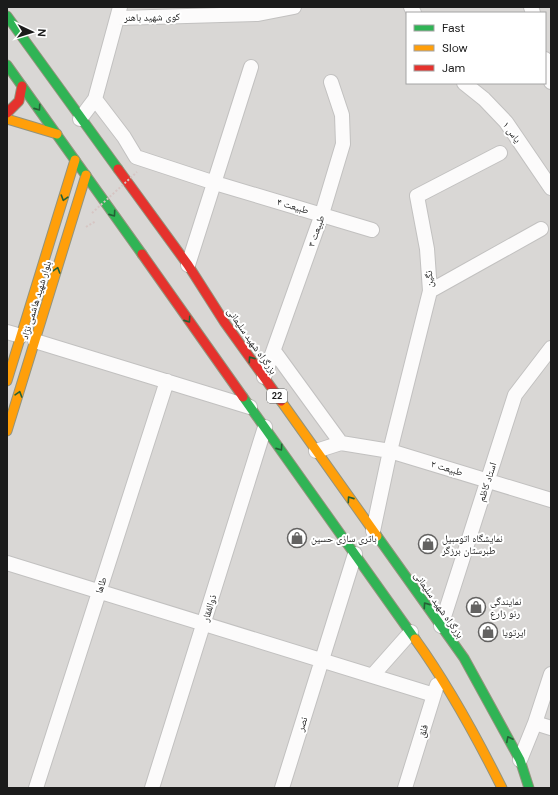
<svg xmlns="http://www.w3.org/2000/svg" width="558" height="795" font-family="'DM Sans','Noto Naskh Arabic',sans-serif">
  <style>
    .residential { fill: #d9d7d5; fill-rule: evenodd }
    .lines { fill: none; stroke-linecap: round; stroke-linejoin: round }
    .street-casing { stroke: #c2c1c0; stroke-width: 16 }
    .fast-casing { stroke: #93937c; stroke-width: 11 }
    .slow-casing { stroke: #93937c; stroke-width: 11 }
    .jam-casing { stroke: #93937c; stroke-width: 11 }
    .path { stroke: #d6c5c3; stroke-width: 2; stroke-dasharray: 2 2; stroke-linecap: butt }
    .street { stroke: #fcfbfb; stroke-width: 14 }
    .fast { stroke: #30b455; stroke-width: 9 }
    .slow { stroke: #ff9f0a; stroke-width: 9 }
    .jam { stroke: #e5322d; stroke-width: 9 }
    .path-bridge { stroke: #d6c5c3; stroke-width: 2; stroke-dasharray: 2 2; stroke-linecap: butt }
    .oneway { stroke: #246035 }
    .labels { text-anchor: middle; dominant-baseline: central; stroke-width: 4; stroke-linejoin: round; paint-order: stroke }
    .shield { fill: #fff; stroke: #5f5f5f; stroke-width: 1 }
    .shield-label { font-size: 9px; font-weight: bold; fill: #1b1b1b }
    .street-label { font-size: 10px; fill: #1b1b1b; stroke: #fff }
    .poi-label { font-size: 10px; fill: #1b1b1b; stroke: #fff; text-anchor: start }
  </style>
  <rect width="100%" height="100%" fill="#eae7e4"/>
  <path class="residential" d="M7,7H551V788H7ZM407,13H545V83H407Z"/>
  <g class="lines">
    <g class="street-casing">
      <path id="street" d="M411,7L414,13
        M531,7L533,13
        M118,18L258,14L294,7
        M545,59L551,82
        M464,83L484,99L506,122L551,188
        M95,99L124,137L136,157L215,183L372,230
        M80,119L95,99L120,7
        M188,265L251,67
        M430,291L541,229
        M7,332L21,336
        M35,341L250,407
        M274,351L341,443
        M264,377L322,214L343,144L342,115L331,82
        M316,451L341,443L390,451L551,500
        M373,531L390,451L430,291L427,249L417,196L500,153
        M7,563L434,695
        M441,626L515,395L551,348
        M372,676L411,632
        M535,723L551,728
        M520,760L535,723L551,674
        M36,788L167,381
        M152,788L265,427
        M282,788L355,554
        M405,788L437,685"/>
    </g>
    <g class="fast-casing">
      <path id="fast" d="M7,16L118,169
        M7,65L142,254
        M243,397L415,639
        M377,536L464,658L520,760L529,788"/>
    </g>
    <g class="slow-casing">
      <path id="slow" d="M7,119L57,134
        M7,381L75,160
        M281,401L377,536
        M7,431L86,175
        M415,639C449,686 476,736 502,788"/>
    </g>
    <g class="jam-casing">
      <path id="jam" d="M7,113L19,101L22,86
        M118,169L188,265L225,323L281,401
        M142,254L243,397"/>
    </g>
    <path class="path" d="M86,227L96,221"/>
    <use href="#street" class="street"/>
    <use href="#fast" class="fast"/>
    <use href="#slow" class="slow"/>
    <use href="#jam" class="jam"/>
    <path class="path-bridge" d="M92,213L137,172"/>
  </g>
  <defs><path id="oneway-chevron" d="M-2-3.5L2.5 0L-2 3.5" fill="none" stroke-width="1.6" stroke-linecap="round" stroke-linejoin="round"/></defs>
  <g class="oneway">
    <use href="#oneway-chevron" transform="translate(38 108) rotate(55)"/>
    <use href="#oneway-chevron" transform="translate(64 198) rotate(107)"/>
    <use href="#oneway-chevron" transform="translate(113 214) rotate(55)"/>
    <use href="#oneway-chevron" transform="translate(57 270) rotate(-73)"/>
    <use href="#oneway-chevron" transform="translate(188 320) rotate(55)"/>
    <use href="#oneway-chevron" transform="translate(251 359) rotate(-125)"/>
    <use href="#oneway-chevron" transform="translate(19 394) rotate(-73)"/>
    <use href="#oneway-chevron" transform="translate(280 448) rotate(55)"/>
    <use href="#oneway-chevron" transform="translate(350 499) rotate(-125)"/>
    <use href="#oneway-chevron" transform="translate(426 605) rotate(-125)"/>
    <use href="#oneway-chevron" transform="translate(509 739) rotate(-117)"/>
  </g>
  <defs>
    <g id="shop-ring" transform="scale(1)"><circle r="9.5" fill="#fff" stroke="#636261" stroke-width="1.5"/><path d="M-5-2.5h2.3a2.7 3.5 0 0 1 5.4 0H5L5.5 6h-11ZM-1.5-2.5h3a1.5 2.3 0 0 0-3 0Z" fill="#636261"/></g>
  </defs>
  <g fill-rule="evenodd">
    <use href="#shop-ring" x="297" y="538"/>
    <use href="#shop-ring" x="428" y="544"/>
    <use href="#shop-ring" x="476" y="607"/>
    <use href="#shop-ring" x="488" y="632"/>
  </g>
  <g class="labels">
    <rect class="shield" x="267" y="389" width="20" height="14" rx="3"/>
    <g class="shield-label">
      <text x="277" y="396">22</text>
    </g>
    <g class="street-label">
      <text transform="translate(152 17) rotate(-1)">کوی شهید باهنر</text>
      <text transform="translate(512 132) rotate(53)">یاس ۱</text>
      <text transform="translate(293 206) rotate(16)">طبیعت ۴</text>
      <text transform="translate(316 231) rotate(-71)">طبیعت ٣</text>
      <text transform="translate(429 279) rotate(-94)">نگین</text>
      <text transform="translate(36 300) rotate(-73)">بلوار شهید هاشمی نژاد</text>
      <text transform="translate(252 341) rotate(55)">بزرگراه شهید سلیمانی</text>
      <text transform="translate(447 468) rotate(16)">طبیعت ۲</text>
      <text transform="translate(487 482) rotate(-72)">استاد کاظم</text>
      <text transform="translate(101 585) rotate(-72)">طاها</text>
      <text transform="translate(439 605) rotate(55)">بزرگراه شهید سلیمانی</text>
      <text transform="translate(209 608) rotate(-73)">ذوالفقار</text>
      <text transform="translate(302 724) rotate(-73)">نصر</text>
      <text transform="translate(423 731) rotate(-73)">فلق</text>
    </g>
    <g class="poi-label">
      <text x="311" y="538">باتری سازی حسین</text>
      <text x="442" y="538">نمایشگاه اتومبیل<tspan x="442" dy="12">طبرستان برزگر</tspan></text>
      <text x="490" y="601">نمایندگی<tspan x="490" dy="12">رنو زارع</tspan></text>
      <text x="502" y="632">ایرتویا</text>
    </g>
  </g>
  <rect width="558" height="795" fill="none" stroke="#1b1b1b" stroke-width="16"/>
  <rect x="406" y="12" width="140" height="72" fill="#ffffff" stroke="#a4a4a4"/>
  <rect x="414" y="25" width="20" height="6" fill="#30b455" stroke="#a4a4a4"/>
  <text x="442" y="32" font-size="12" fill="#1b1b1b">Fast</text>
  <rect x="414" y="45" width="20" height="6" fill="#ff9f0a" stroke="#a4a4a4"/>
  <text x="442" y="52" font-size="12" fill="#1b1b1b">Slow</text>
  <rect x="414" y="65" width="20" height="6" fill="#e5322d" stroke="#a4a4a4"/>
  <text x="442" y="72" font-size="12" fill="#1b1b1b">Jam</text>
  <g transform="translate(32 32) rotate(94)" stroke="#ffffff" stroke-width="3" paint-order="stroke">
  <path d="M0-3L7 15L0 10L-7 15Z" fill="#1b1b1b"/>
  <text y="-6" font-size="11" font-weight="bold" text-anchor="middle" fill="#1b1b1b">N</text>
  </g>
</svg>
